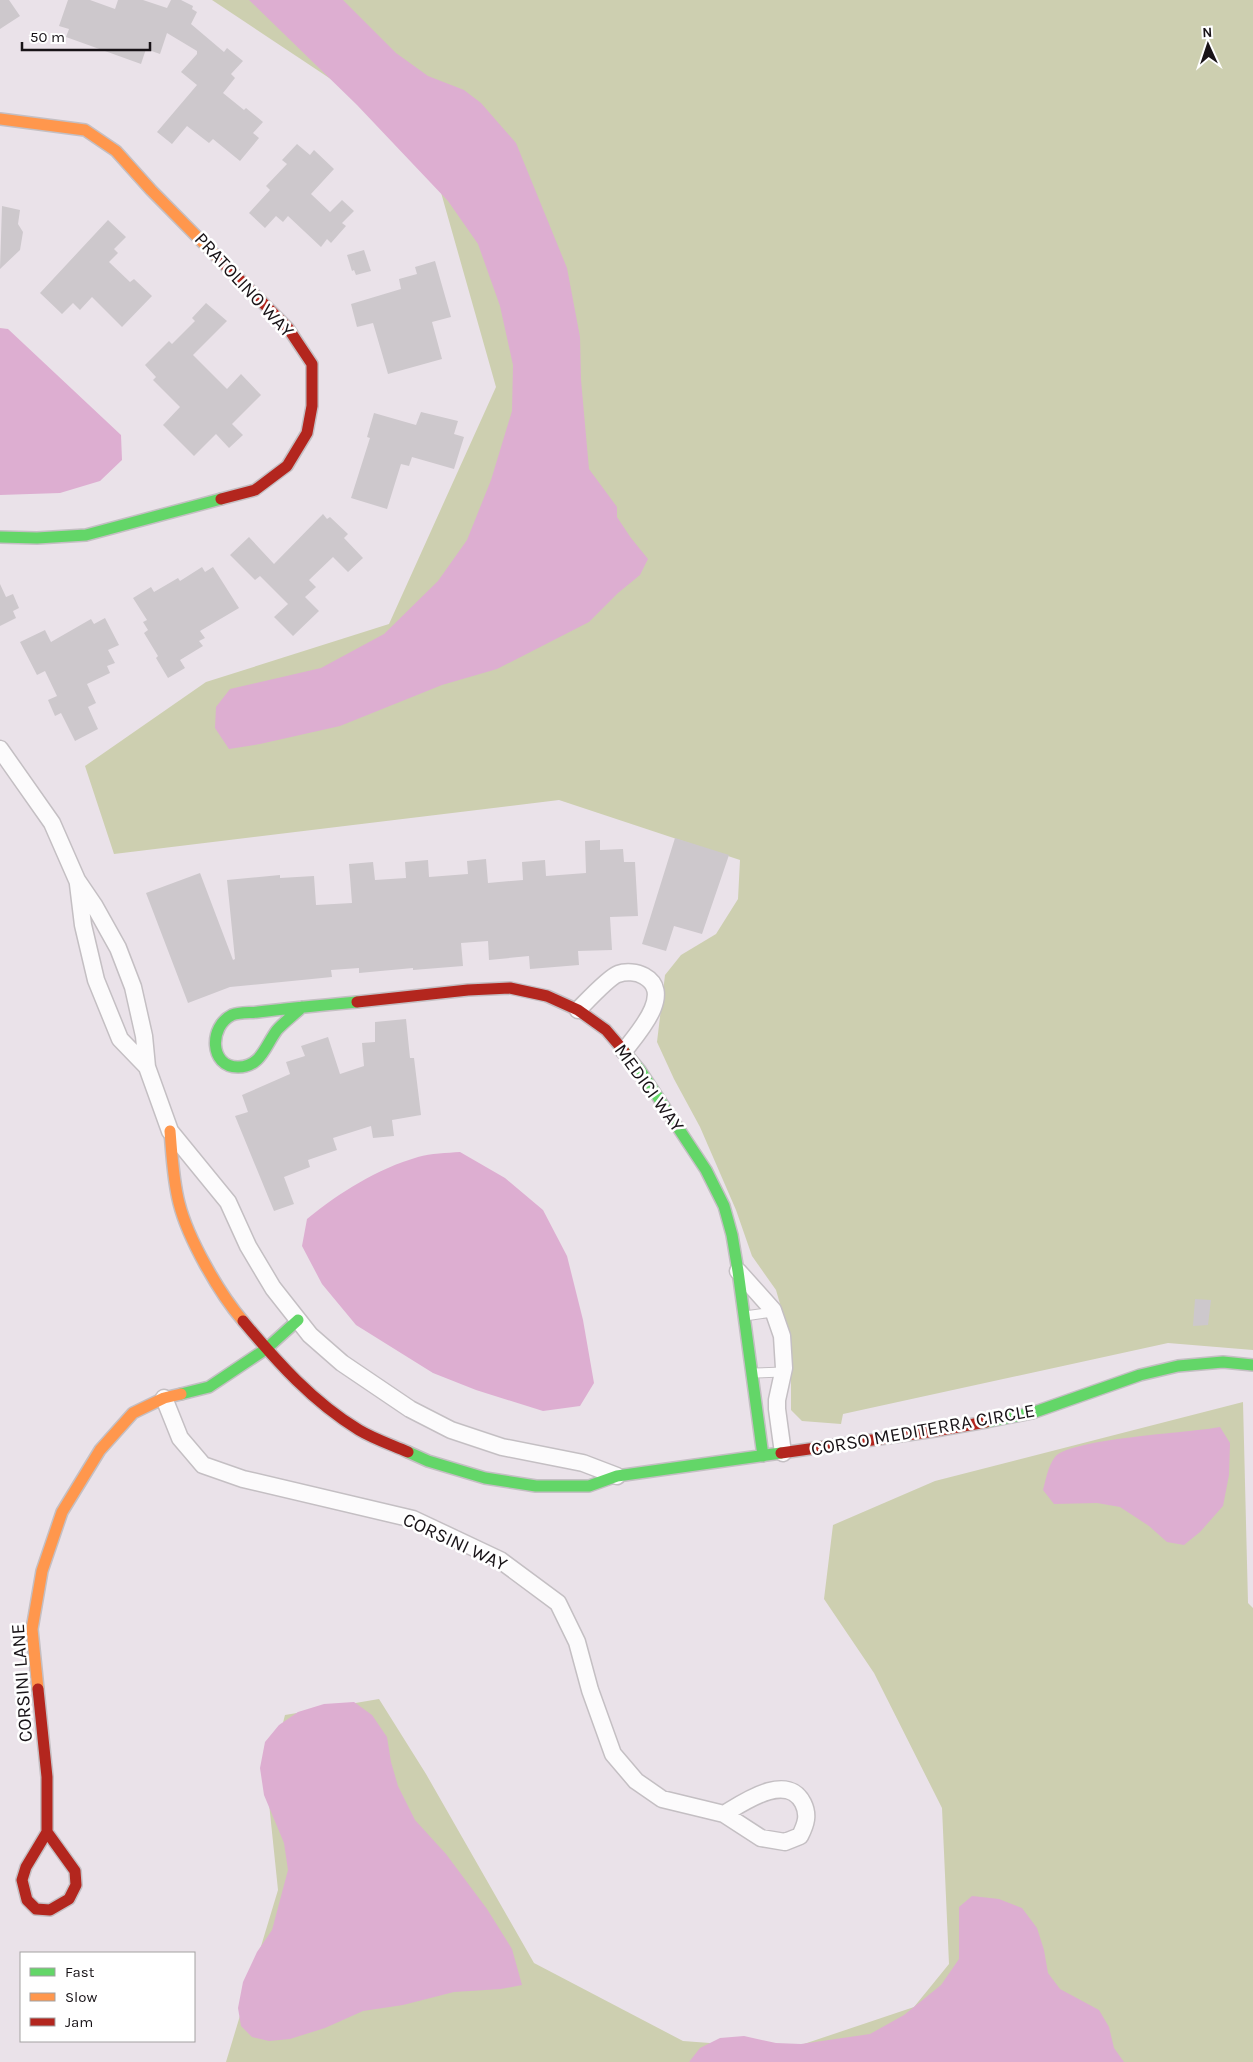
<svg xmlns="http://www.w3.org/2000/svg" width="1253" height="2062" font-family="Karla,sans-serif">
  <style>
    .green { fill: #cdcfb0 }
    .water { fill: #ddaed1 }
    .building { fill: #cdc8cc }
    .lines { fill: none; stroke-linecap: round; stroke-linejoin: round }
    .lane-casing { stroke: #c4bfc3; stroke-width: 11 }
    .street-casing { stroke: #c4bfc3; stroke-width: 19 }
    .fast-casing { stroke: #c4bfc3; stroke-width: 14 }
    .slow-casing { stroke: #c4bfc3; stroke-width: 14 }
    .jam-casing { stroke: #c4bfc3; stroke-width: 14 }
    .lane { stroke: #fcfbfc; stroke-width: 9 }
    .street { stroke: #fcfbfc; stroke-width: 16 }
    .fast { stroke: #63d668; stroke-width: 11 }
    .slow { stroke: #ff974d; stroke-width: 11 }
    .jam { stroke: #b3261e; stroke-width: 11 }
    .labels { text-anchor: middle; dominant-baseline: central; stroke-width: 5; stroke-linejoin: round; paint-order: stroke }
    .street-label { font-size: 19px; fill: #181317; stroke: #fff }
  </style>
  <rect width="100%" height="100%" fill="#eae2e9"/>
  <path class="green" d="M212,0H1253V1350L1168,1343L843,1414L841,1424L802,1421L791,1410V1342L776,1290L752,1256L736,1210L700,1127L674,1079L657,1042L665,975L681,955L716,934L738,899L740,860L559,800L114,854L85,766L206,682L389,624L496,387L427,143Z
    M1243,1402L1248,1603L1253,1608V2062H226L278,1890L267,1784L285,1715L379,1699L426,1774L534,1963L683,2041L789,2049L914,2007L949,1964L942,1808L874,1673L824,1599L833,1525L935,1481Z"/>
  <path class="water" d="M249,0H343L396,53L428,76L464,90L481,103L516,143L567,268L580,337L581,380L589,469L617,507V517L631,538L648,559L640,575L618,593L589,622L497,669L442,685L340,726L260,744L229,749L215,728L216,707L230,689L321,668L384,634L438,581L467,540L491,480L512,411L513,365L500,306L478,244L448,201L357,105Z
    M0,328L8,329L121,435L122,460L100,481L60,493L0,495Z
    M460,1152L505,1178L543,1210L567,1256L583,1320L594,1383L580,1406L543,1411L476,1390L433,1373L356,1325L322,1284L302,1246L307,1219C340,1192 377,1169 418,1157C431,1153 447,1153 460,1152Z
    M1220,1427L1230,1443L1229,1475L1223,1506L1200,1532L1184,1545L1167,1542L1149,1526L1120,1507L1097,1503L1054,1504L1043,1490C1046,1479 1048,1466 1055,1457C1071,1438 1191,1433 1220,1427Z
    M354,1702L372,1715L387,1737L391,1762L398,1786L415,1820L446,1854L487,1909L512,1949L522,1985L501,1989L454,1992L403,2005L363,2011L325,2028L290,2039L269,2041L252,2037L241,2026L238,2008L243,1982L257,1952L272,1930L288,1870L284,1843L264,1795L260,1768L265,1742L279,1725L298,1712L324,1704Z
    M972,1896L999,1899L1022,1908L1037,1928L1044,1950L1048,1973L1060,1989L1099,2010L1109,2027L1114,2048L1124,2062H689L700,2048L720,2038L744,2036L776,2043L801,2044L870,2034L904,2015L941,1985L959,1959V1907Z"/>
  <path class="building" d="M0,0H9L20,16L0,29Z
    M68,0H90L115,9L118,0H143L167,8L171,0H181L193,6L192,9L197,12L191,24L224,52L227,48L243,61L231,74L235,78L223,93L244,110L246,108L263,122L253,133L259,138L240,161L213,139L209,143L187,126L172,144L157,132L197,85L181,72L197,54V51L167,33L160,54L146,49L141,64L66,37L69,29L59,26Z
    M297,144L310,155L314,150L334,169L311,194L330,212L342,200L354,211L342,223L346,226L331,243L327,239L321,247L288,216L283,222L276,216L265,228L249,213L270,190L266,186L287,164L282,160Z
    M2,206L20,210L18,224L23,232L20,250L0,269Z
    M108,220L126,237L114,249L118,253L109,262L130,282L134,279L152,296L122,327L92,297L80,310L73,303L62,314L40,293Z
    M364,250L371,271L356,275L354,270L352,271L347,255Z
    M435,261L451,317L432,322L442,359L388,374L373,323L357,327L351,304L401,289L399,279L417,274L415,267Z
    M206,303L227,321L193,355L227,389L241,374L261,395L232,424L243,435L229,448L216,434L194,456L163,425L180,407L153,380L156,377L145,365L169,341L172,344L195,321L192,318Z
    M421,412L458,421L454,434L464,437L454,469L412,457L409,466L401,464L387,509L351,498L370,438L367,437L374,413L416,425Z
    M323,514L327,519L330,517L348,534L344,538L363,558L348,572L333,557L309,580L316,587L305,597L319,611L293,636L274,617L288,604L260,576L255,580L230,555L249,537L274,564Z
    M202,567L205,572L213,567L239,608L200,631L205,638L199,641L203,646L180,660L185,668L168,678L156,658L158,656L144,633L148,630L143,622L147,620L133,598L151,587L154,592L178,578L180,581Z
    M0,584L6,597L13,594L19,608L13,611L16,618L0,626Z
    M105,618L119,645L108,650L115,663L107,666L110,673L87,684L96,703L88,707L98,729L75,741L61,713L55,716L48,700L57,696L45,671L37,675L20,642L45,630L51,642L91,619L94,624Z
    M675,838L729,855L702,934L674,926L666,951L642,944Z
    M600,840V850L623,849L624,862H635L638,916L610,917L612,950L578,951L579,965L530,969L529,956L489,960L488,941L461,943L463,966L413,970V968L359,973V968L331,970L332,977L230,987L188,1003L146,893L200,873L233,960L235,959L227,880L280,875V878L314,876L316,905L352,903L349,864L373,862L375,880L406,878L405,862L428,860L429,877L468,874L467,861L486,859L488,883L523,880L522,862L545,860L546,876L586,873L585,841Z
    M406,1019L410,1058H414L421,1115L392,1120L394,1136L373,1138L371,1126L333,1138L337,1150L308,1160L310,1167L284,1177L294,1204L274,1211L235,1116L248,1112L242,1095L290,1074L286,1062L305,1056L301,1046L328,1037L340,1074L364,1066L362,1043L375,1042V1022Z
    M1195,1299L1211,1300L1208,1325L1193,1326Z"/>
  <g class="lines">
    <g class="lane-casing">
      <path id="lane" d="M745,1316L773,1312
        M754,1373L783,1372"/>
    </g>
    <g class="street-casing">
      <path id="street" d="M0,749L52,823L77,880L94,905L118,948L133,987L144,1036L147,1067L170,1131L228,1202L248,1246L273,1288L310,1335L342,1363L410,1409L451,1430L502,1447L583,1463L617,1476
        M78,884L83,925L96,980L120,1039L147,1067
        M578,1010C586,1002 609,977 618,974C626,971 637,972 644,976C675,993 637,1034 624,1051
        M738,1271L773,1310L782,1336L784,1368L777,1400V1409L783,1453
        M164,1398L180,1438L203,1465L243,1479L413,1519L500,1560L558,1603L577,1642L590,1690L613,1754L636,1781L662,1799L724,1814L761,1838L785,1842L800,1836C806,1824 809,1815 803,1803C787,1772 744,1802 724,1814"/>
    </g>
    <g class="fast-casing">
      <path id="fast" d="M0,537L37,538L86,535L221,499
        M302,1007C294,1015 284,1022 277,1030C265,1046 261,1067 238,1067C209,1067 209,1026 232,1015C239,1012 251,1013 258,1012C291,1008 324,1005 357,1002
        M624,1051L640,1070L706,1170L724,1206L732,1235L738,1271L763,1456
        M181,1394L209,1387L266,1349L298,1320
        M986,1422L1032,1413L1140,1375L1178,1366L1223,1362L1253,1365
        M408,1452L428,1461L485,1478L536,1486H589L617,1476L781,1453"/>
    </g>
    <g class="slow-casing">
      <path id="slow" d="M0,119L85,130L116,151L151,190L223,263
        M170,1131C172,1155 173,1180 179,1203C188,1239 219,1293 243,1321
        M38,1689L32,1629L42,1571L62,1512L100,1450L133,1413L164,1398L181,1394"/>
    </g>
    <g class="jam-casing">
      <path id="jam" d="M221,499L255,490L287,466L307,433L312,406V364L288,328L223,263
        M357,1002L468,990L510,988L547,996L578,1010L606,1030L624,1051
        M243,1321C277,1362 313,1402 359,1430C374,1439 392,1445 408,1452
        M781,1453L935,1431L986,1422
        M38,1689L47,1777V1832L26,1867L22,1880L27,1900L36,1909L50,1910L69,1899L76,1885L75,1871L47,1832"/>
    </g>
    <use href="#lane" class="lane"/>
    <use href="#street" class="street"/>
    <use href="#fast" class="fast"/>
    <use href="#slow" class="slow"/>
    <use href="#jam" class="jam"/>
  </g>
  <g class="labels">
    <g class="street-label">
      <text transform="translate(244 285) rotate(47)">PRATOLINO WAY</text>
      <text transform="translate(649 1088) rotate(54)">MEDICI WAY</text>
      <text transform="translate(923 1430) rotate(-10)">CORSO MEDITERRA CIRCLE</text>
      <text transform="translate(455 1542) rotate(25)">CORSINI WAY</text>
      <text transform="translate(22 1683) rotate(-94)">CORSINI LANE</text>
    </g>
  </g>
  <rect x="20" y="1952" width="175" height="90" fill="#ffffff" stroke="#a3a1a2"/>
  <rect x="30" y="1968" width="25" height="8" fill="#63d668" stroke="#a3a1a2"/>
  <text x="65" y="1977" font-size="15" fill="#181317">Fast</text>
  <rect x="30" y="1993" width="25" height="8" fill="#ff974d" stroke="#a3a1a2"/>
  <text x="65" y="2002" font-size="15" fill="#181317">Slow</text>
  <rect x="30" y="2018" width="25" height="8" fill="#b3261e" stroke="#a3a1a2"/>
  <text x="65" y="2027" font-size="15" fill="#181317">Jam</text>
  <g transform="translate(1208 45) rotate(357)" stroke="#ffffff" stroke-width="4" paint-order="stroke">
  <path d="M0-4L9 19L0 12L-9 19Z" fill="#181317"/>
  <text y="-8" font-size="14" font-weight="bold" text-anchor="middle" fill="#181317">N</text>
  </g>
  <path d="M22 42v8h128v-8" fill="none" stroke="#181317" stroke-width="2.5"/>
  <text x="30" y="42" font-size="15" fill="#181317" stroke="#ffffff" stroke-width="4" paint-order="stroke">50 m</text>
</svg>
